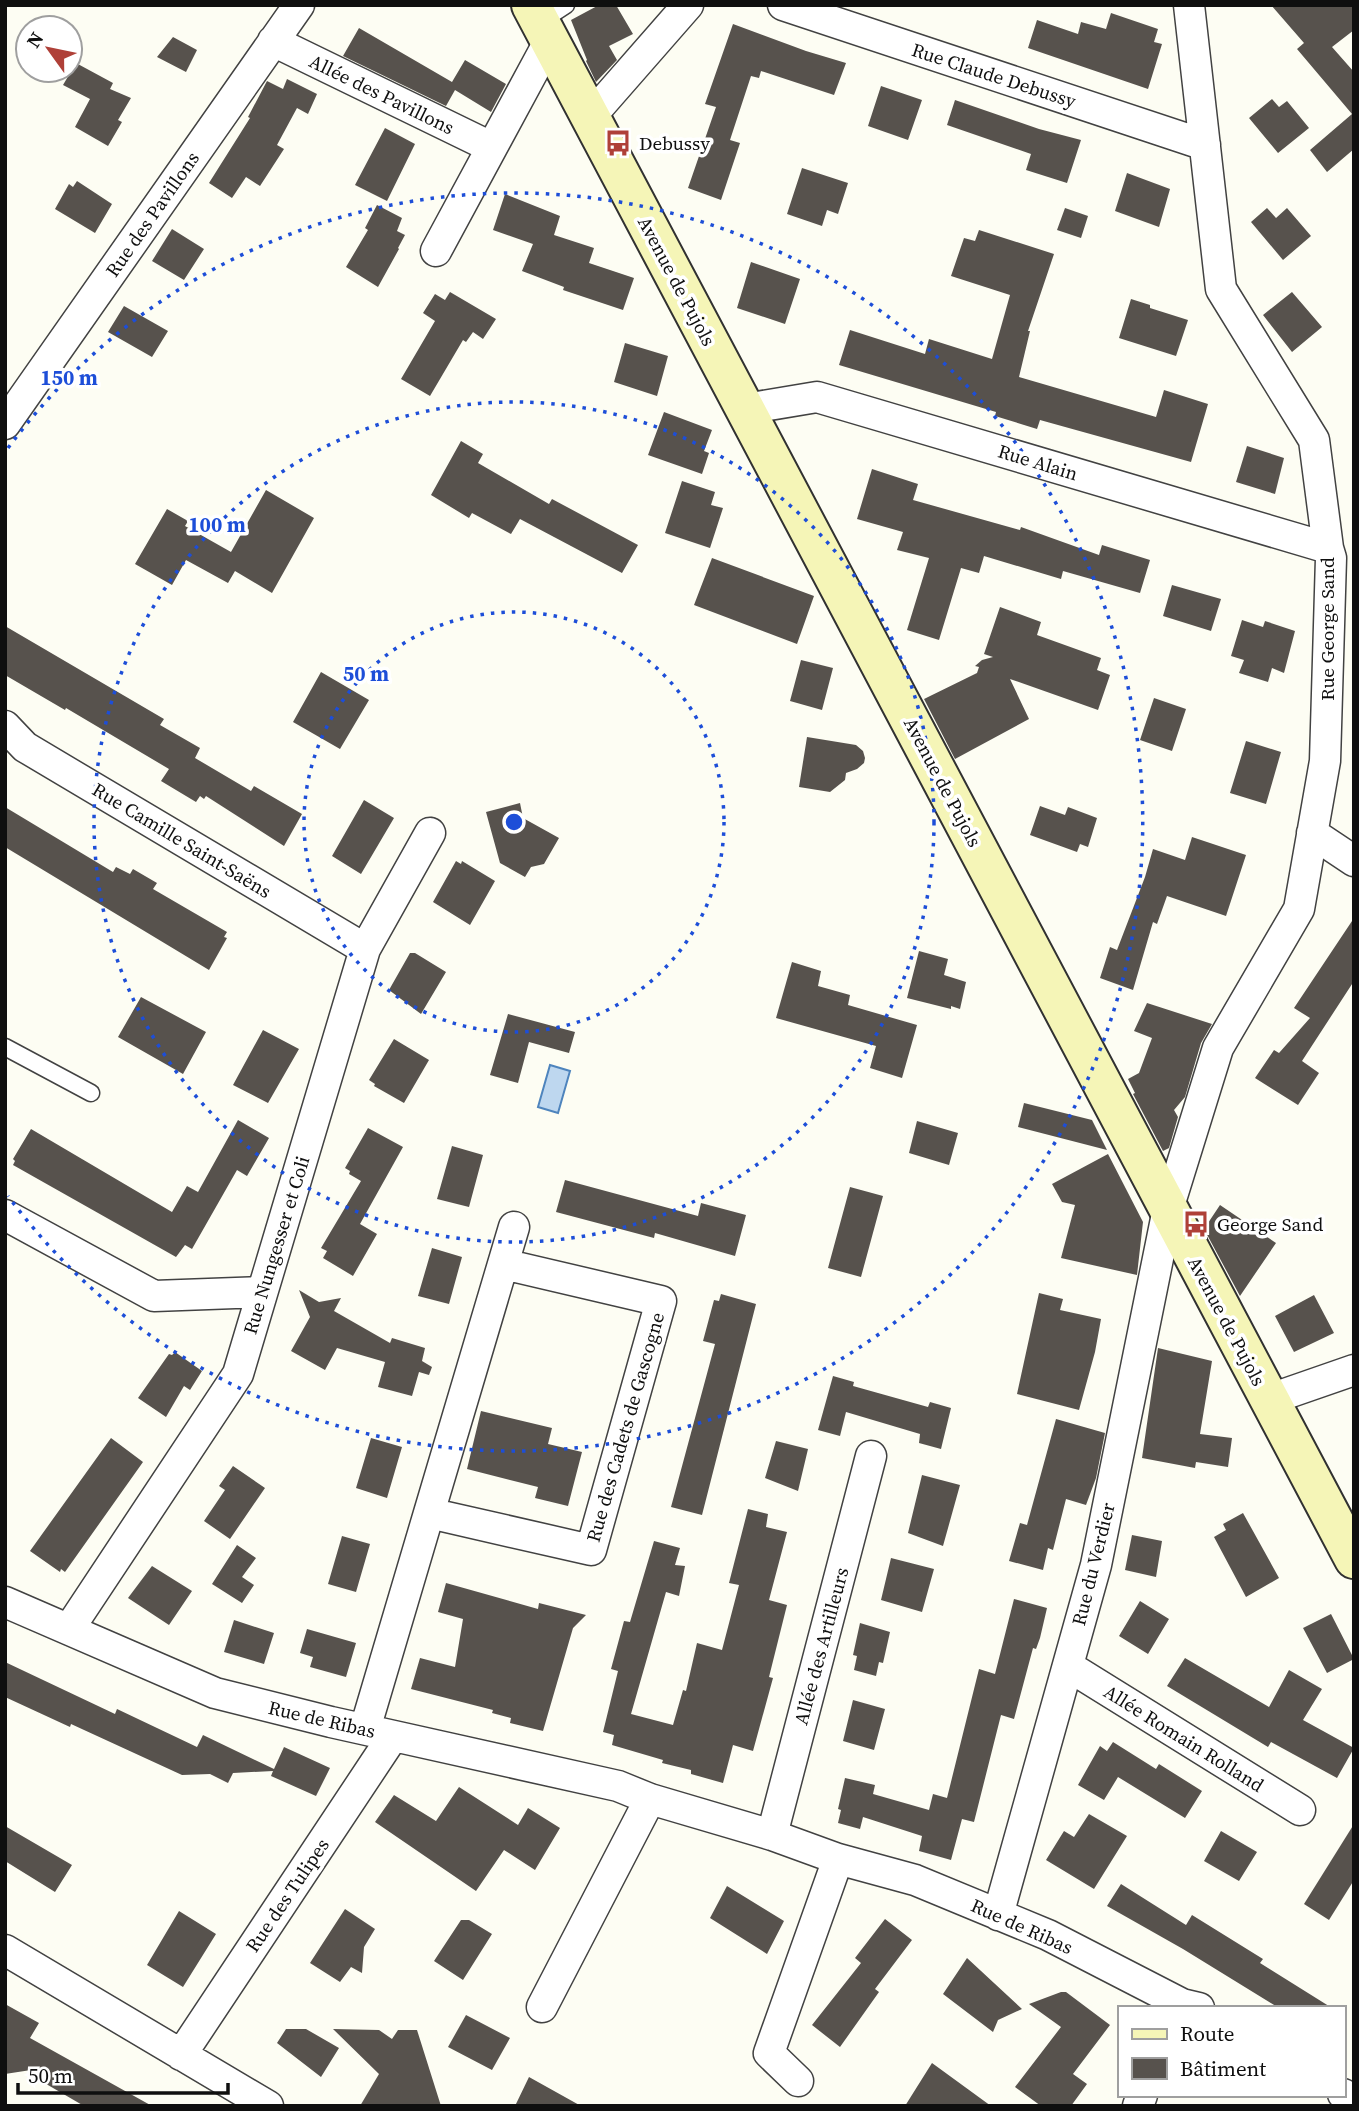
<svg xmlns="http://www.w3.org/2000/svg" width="1359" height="2111" font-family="'Source Serif 4',serif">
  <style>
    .water { fill: #bed7ef; stroke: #4e84bd; stroke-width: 2 }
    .building { fill: #57524d }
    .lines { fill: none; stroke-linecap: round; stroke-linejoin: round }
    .service-casing { stroke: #424242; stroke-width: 19 }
    .minor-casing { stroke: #424242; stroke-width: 33 }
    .secondary-casing { stroke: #313131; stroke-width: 42 }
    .service { stroke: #fff; stroke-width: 16 }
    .minor { stroke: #fff; stroke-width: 30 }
    .secondary { stroke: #f5f5b7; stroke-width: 38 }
    .ring { fill: none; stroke: #1d4ed8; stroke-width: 3.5; stroke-dasharray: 3.5 7 }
    .labels { text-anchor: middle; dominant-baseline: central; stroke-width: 7; stroke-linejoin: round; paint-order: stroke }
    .street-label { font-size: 19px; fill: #0f0f0f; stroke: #fff }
    .poi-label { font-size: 19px; fill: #0f0f0f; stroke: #fff; text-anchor: start }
    .centre { fill: #1d4ed8; stroke: #fff; stroke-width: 3.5 }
    .ring-label { font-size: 21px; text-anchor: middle; font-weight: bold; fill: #1d4ed8; stroke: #fff; stroke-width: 7; stroke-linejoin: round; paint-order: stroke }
  </style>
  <rect width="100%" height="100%" fill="#fdfdf3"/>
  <path class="water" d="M550,1065L570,1071L558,1113L538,1107Z"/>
  <path class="building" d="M599,5H616L633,34L609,46L617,60L596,82L586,61L587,60L571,20Z
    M1271,5H1354V30L1332,47L1354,72V149L1327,172L1310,150L1352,114L1297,49L1304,43Z
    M1111,13L1158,29L1154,42L1162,44L1148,89L1028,48L1037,20L1078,34L1081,22L1106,29Z
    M733,24L806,51L846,63L834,95L761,71L759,78L751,76L730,140L740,143L721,200L688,188L716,107L705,104Z
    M359,28L452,82L465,60L506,84L491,112L455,90L446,106L343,56Z
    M173,37L197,50L186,72L157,57Z
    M76,63L113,83L110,89L131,98L118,120L122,122L108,146L75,127L90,99L63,85Z
    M287,79L317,94L308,114L297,108L277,145L284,149L260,186L246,177L232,198L209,183L250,118L248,117L267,81L283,89Z
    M881,86L922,100L908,140L868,126Z
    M1272,99L1279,107L1287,101L1309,128L1278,153L1249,118Z
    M955,100L1039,129L1081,140L1067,183L1026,170L1031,154L947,125Z
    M385,128L415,144L387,201L355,185Z
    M802,168L848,183L838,214L827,210L822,226L787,214Z
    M1127,173L1170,189L1159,227L1115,211Z
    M77,181L112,204L95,233L55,209L69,184L73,187Z
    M505,194L560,216L554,235L594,248L589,263L634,278L623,310L563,290L564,287L522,271L533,244L493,230Z
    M377,205L402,218L397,231L405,235L398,248L399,249L378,287L346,267L368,230L365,228Z
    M1065,208L1088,216L1081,238L1057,230Z
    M1267,208L1276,218L1287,208L1311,236L1283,260L1251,222Z
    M172,229L204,249L184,280L152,261Z
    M979,230L1054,254L1028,331H1030L1019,377L1156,417L1164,390L1208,404L1191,462L1040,420L1037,429L995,416L996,412L839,365L850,330L925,354L929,339L992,359L1010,295L951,276L964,238L975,241Z
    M751,262L800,279L785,324L737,308Z
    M450,292L496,319L483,339L473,332L466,342L463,340L430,396L401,379L435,321L423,313L435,294L445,300Z
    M1292,292L1322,327L1292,352L1263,315Z
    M1131,299L1150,305V308L1188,320L1176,356L1119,338Z
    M124,306L168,331L152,357L108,332Z
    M625,343L668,356L657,396L614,382Z
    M664,412L712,430L704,451L709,453L702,474L648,455Z
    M461,441L483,454L478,463L549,504L552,499L638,545L622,573L520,519L511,534L472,513L469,518L431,495Z
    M1247,446L1284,458L1275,494L1236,482Z
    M872,469L918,484L913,500L1020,530L1021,527L1099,555L1102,545L1150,560L1140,593L1063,571L1061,579L984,556L979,573L961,568L939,640L907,630L929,558L897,550L903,532L857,519Z
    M682,481L715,492L711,505L723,508L710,548L665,533Z
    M266,490L314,518L272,593L235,571L228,583L186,560L172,585L135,564L167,509L188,521L185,526L231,552Z
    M712,558L814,596L797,644L694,605Z
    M1172,585L1221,599L1211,631L1163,616Z
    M1000,607L1041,622L1037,635L1101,658L1097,670L1110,675L1098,710L1010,679L1029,719L955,759L924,699L977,673L979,667L975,666L982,660L993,657L984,654Z
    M1242,620L1263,627L1265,621L1295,631L1284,673L1272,668L1268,682L1239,673L1244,660L1231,656Z
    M5,626L164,719L160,725L200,748L195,758L251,791L254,786L302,814L284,846L206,796L204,799L200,796L196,802L161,781L169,769L66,708L65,710L5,675Z
    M801,660L833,668L822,710L790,701Z
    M321,672L369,700L340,749L293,722Z
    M1154,698L1186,709L1172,751L1140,740Z
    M807,737L856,745L863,751L865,758L864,763L857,769L846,773L845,780L830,792L799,787Z
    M1246,741L1281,752L1266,804L1230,793Z
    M364,800L394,818L361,874L332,856Z
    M520,803L523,818L559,838L544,864L531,867L525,877L500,863L486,812Z
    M1040,806L1065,815L1068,807L1097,818L1088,847L1080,844L1077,852L1030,835Z
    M5,807L113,872L116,867L130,874L133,869L157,883L153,889L227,932L224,937L227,938L209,970L5,847Z
    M1192,837L1246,855L1226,916L1167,896L1157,924L1153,922L1133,990L1100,978L1110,947L1117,950L1145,877L1153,849L1185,860Z
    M456,861L461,864L462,861L495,881L470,925L433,902Z
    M1354,918V981L1302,1061L1319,1073L1298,1105L1255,1078L1274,1050L1279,1053L1310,1018L1294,1008Z
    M919,951L948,959L944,975L966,982L960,1009L951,1006V1009L907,998Z
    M410,953H415L446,972L421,1014L389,990Z
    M792,962L821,971L818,986L850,995L848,1005L917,1025L902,1078L870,1068L876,1046L776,1018Z
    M141,997L206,1032L183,1074L118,1037Z
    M1147,1003L1212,1024L1201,1043L1185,1097L1174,1110L1178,1117L1169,1148L1163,1151L1133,1094L1135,1093L1128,1079L1139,1073L1152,1038L1134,1031Z
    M508,1014L575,1032L569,1053L529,1042L518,1083L490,1075Z
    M263,1030L299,1049L268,1103L233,1085Z
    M394,1039L429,1060L404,1103L374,1086L375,1084L369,1080Z
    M1024,1103L1092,1120L1107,1150L1018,1127Z
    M238,1120L269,1138L247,1176L237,1170L192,1249L185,1245L176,1257L13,1165L15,1161L13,1159L31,1129L172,1212L187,1186L198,1192Z
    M917,1121L958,1133L949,1165L909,1153Z
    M368,1128L403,1147L360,1224L377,1234L353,1276L323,1258L327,1251L321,1248L361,1181L349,1174L350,1171L345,1168Z
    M452,1146L483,1155L469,1207L437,1199Z
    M1108,1154L1143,1222L1137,1275L1061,1258L1075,1205L1062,1202L1052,1184Z
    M565,1180L698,1216L701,1203L746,1215L735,1256L655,1233L654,1238L556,1212Z
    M850,1187L883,1196L861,1277L828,1268Z
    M1220,1205L1276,1243L1240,1296L1204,1229Z
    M432,1248L462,1257L449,1304L418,1296Z
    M299,1290L319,1302L341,1298L334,1311L390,1343L392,1338L425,1348L422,1361L432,1367L429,1375L419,1372L412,1396L378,1387L385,1362L337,1348L325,1370L291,1351L310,1317Z
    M1039,1293L1063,1299L1060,1310L1101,1319L1095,1352L1079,1410L1017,1394Z
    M721,1294L756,1304L702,1515L671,1507L715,1344L703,1341L714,1300L719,1301Z
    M1314,1295L1334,1333L1294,1352L1275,1316Z
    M1158,1348L1212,1361L1200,1434L1232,1438L1228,1467L1196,1462L1195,1468L1142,1458Z
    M175,1352L202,1371L190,1390L184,1386L166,1417L138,1398L169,1354L172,1355Z
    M833,1376L854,1382L853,1386L928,1407L930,1402L951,1408L941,1449L919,1443L920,1434L846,1412L840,1436L818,1430Z
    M481,1411L552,1428L548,1444L582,1452L568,1506L535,1498L538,1487L467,1469Z
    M1056,1419L1105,1433L1096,1478L1086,1505L1066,1499L1053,1550L1048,1548L1043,1570L1009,1561L1020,1523L1027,1525Z
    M111,1438L143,1462L65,1572L61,1569L60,1572L30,1551Z
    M371,1438L402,1447L387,1498L356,1488Z
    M776,1441L808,1449L798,1491L765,1478Z
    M233,1466L265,1488L230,1539L204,1521L225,1490L219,1486Z
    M922,1475L960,1485L943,1546L908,1533Z
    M748,1509L768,1514L766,1527L787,1532L769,1600L787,1605L769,1677L773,1678L753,1751L733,1745L723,1783L691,1774V1770L662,1763L663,1760L612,1745L614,1735L603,1732L618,1671L611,1669L624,1621L630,1622L654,1541L680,1548L675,1565L685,1566L679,1596L666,1592L631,1714L673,1725L683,1690L686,1691L697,1643L722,1650L739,1585L729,1583Z
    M1243,1513L1279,1578L1246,1597L1214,1537L1226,1530L1223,1524Z
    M1132,1535L1162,1541L1156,1577L1125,1570Z
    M342,1536L370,1544L356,1592L328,1584Z
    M237,1545L256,1558L242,1577L254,1585L242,1603L212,1584Z
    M891,1558L934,1569L922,1612L881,1600Z
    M152,1566L192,1591L169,1625L128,1598Z
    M446,1583L538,1609L539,1603L586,1615L573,1628L543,1731L510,1723L511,1718L492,1713L493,1710L411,1689L420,1658L455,1667L463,1619L438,1612Z
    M1014,1599L1047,1608L1040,1638L1036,1649L1033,1648L1014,1719L1001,1715L974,1822L962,1819L951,1860L919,1851L922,1836L863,1817L860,1829L838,1823L841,1810L838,1809L845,1778L875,1785L873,1794L929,1810L933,1794L947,1798L979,1669L995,1674Z
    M1140,1601L1169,1619L1148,1654L1119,1636Z
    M1331,1614L1354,1659L1327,1673L1303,1628Z
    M234,1620L274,1633L264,1664L224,1652Z
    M860,1623L890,1632L883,1663L879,1662L876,1676L854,1670L857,1656L853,1655Z
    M307,1629L356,1643L346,1677L310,1667L313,1657L300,1653Z
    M1185,1658L1269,1707L1289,1670L1322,1689L1303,1720L1354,1748L1337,1778L1271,1742L1268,1747L1167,1686Z
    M5,1662L115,1714L117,1709L197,1747L203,1735L274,1769L284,1747L330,1768L316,1796L271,1776L273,1771L233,1773L228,1783L210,1774L182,1775L71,1724L70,1727L5,1697Z
    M853,1700L885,1709L874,1750L843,1741Z
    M1113,1742L1156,1769L1159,1764L1202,1791L1185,1818L1118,1777L1104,1800L1078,1785L1100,1746L1107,1751Z
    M459,1787L518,1825L528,1808L560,1828L535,1870L504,1850L476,1891L375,1822L394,1795L436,1821Z
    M1089,1814L1127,1836L1094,1889L1046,1860L1064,1831L1074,1837Z
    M1354,1824V1880L1329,1920L1304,1904Z
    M5,1826L72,1865L55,1892L5,1861Z
    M1221,1831L1257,1852L1239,1881L1204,1861Z
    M1121,1884L1186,1925L1192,1915L1263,1959L1260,1963L1332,2008H1279L1183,1949L1107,1906Z
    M727,1886L784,1921L767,1954L710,1918Z
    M345,1909L375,1929L364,1947L362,1973L351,1967L340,1982L310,1963Z
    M179,1911L216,1934L183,1987L147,1965Z
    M885,1919L912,1940L875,1989L879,1992L840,2047L812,2025L861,1963L855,1958Z
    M461,1920H469L492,1934L463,1980L434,1961Z
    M967,1958L1022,2009L998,2020L993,2032L943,1994Z
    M1061,1992H1066L1110,2025L1073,2074L1087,2084L1071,2106H1041L1015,2087L1061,2027L1029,2004Z
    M5,2004L39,2023L30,2038L152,2106H84L29,2074L31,2070L5,2074Z
    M466,2015L510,2038L492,2070L448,2047Z
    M286,2029H306L339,2048L321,2077L277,2043Z
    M333,2029L379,2030L392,2039L398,2030H417L441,2106H360L379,2074Z
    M932,2063L991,2106H905Z
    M529,2077L581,2106H515Z"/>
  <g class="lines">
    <g class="service-casing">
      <path id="service" d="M540,22L566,5
        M5,1047L91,1093"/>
    </g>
    <g class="minor-casing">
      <path id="minor" d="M783,5L1205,145
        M273,41L491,147
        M590,117L688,5
        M436,251L550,40
        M745,409L817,397L1328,548
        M5,424L299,5
        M5,726L25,747L365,949
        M1312,833L1354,861
        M5,1215L154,1296L262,1292
        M503,1264L661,1301L591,1550L429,1513L514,1227
        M1270,1401L1282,1395L1354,1370
        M5,1602L215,1693L331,1722L618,1786L650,1799L772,1835L838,1859L915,1880L1048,1935L1182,2004L1199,2008
        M69,1629L238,1374L365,949L430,833
        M1068,1666L1300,1810
        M365,1729L429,1513
        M772,1835L871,1456
        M998,1915L1096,1565L1168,1209L1218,1048L1299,909L1325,761L1331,558L1328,548L1314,440L1221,289L1189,5
        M5,1950L268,2106
        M542,2007L650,1799
        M181,2055L393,1736
        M798,2081L769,2053L838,1859
        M1343,2094L1354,2100
        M1138,2106L1142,2095"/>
    </g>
    <g class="secondary-casing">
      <path id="secondary" d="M531,5L1354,1559"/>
    </g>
    <use href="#service" class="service"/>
    <use href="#minor" class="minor"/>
    <use href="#secondary" class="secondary"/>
  </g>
  <g class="ring">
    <circle cx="514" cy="822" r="210"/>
    <circle cx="514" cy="822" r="420"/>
    <path d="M8 448A629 629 0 1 1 8 1196"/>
  </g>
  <defs>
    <g id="bus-bare" transform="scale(2.1)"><path d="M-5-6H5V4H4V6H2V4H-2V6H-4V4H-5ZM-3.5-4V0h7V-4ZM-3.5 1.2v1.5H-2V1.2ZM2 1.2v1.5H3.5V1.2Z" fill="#af4038" stroke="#fff" stroke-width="2.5" paint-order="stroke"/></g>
  </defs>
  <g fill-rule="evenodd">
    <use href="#bus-bare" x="618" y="143"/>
    <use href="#bus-bare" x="1196" y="1224"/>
  </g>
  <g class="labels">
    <g class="street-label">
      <text transform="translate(994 75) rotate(18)">Rue Claude Debussy</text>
      <text transform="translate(382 94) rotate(26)">Allée des Pavillons</text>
      <text transform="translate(152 214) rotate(-55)">Rue des Pavillons</text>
      <text transform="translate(677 281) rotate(62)">Avenue de Pujols</text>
      <text transform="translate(1038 462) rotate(17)">Rue Alain</text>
      <text transform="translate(1327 629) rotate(-90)">Rue George Sand</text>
      <text transform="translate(943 782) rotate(62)">Avenue de Pujols</text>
      <text transform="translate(182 840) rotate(31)">Rue Camille Saint-Saëns</text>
      <text transform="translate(276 1245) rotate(-73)">Rue Nungesser et Coli</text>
      <text transform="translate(1227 1321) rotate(62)">Avenue de Pujols</text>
      <text transform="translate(625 1427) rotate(-74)">Rue des Cadets de Gascogne</text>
      <text transform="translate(1093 1564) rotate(-76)">Rue du Verdier</text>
      <text transform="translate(821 1646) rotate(-75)">Allée des Artilleurs</text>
      <text transform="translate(322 1719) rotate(13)">Rue de Ribas</text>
      <text transform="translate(1184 1738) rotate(32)">Allée Romain Rolland</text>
      <text transform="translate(287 1895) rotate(-56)">Rue des Tulipes</text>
      <text transform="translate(1022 1926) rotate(24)">Rue de Ribas</text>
    </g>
    <g class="poi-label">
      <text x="639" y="143">Debussy</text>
      <text x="1217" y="1224">George Sand</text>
    </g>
  </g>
  <circle cx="514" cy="822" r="10" class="centre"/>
  <g class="ring-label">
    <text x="69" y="385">150 m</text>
    <text x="217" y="532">100 m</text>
    <text x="366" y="681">50 m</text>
  </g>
  <rect width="1359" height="2111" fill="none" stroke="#0f0f0f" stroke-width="14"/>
  <rect x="1118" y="2006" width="228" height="91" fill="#ffffff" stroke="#9f9f9f" stroke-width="2"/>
  <rect x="1132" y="2029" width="35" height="10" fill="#f5f5b7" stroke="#9f9f9f" stroke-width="2"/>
  <text x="1180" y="2041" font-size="21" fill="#0f0f0f">Route</text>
  <rect x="1132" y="2058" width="35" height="21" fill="#57524d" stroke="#9f9f9f" stroke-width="2"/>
  <text x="1180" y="2076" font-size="21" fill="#0f0f0f">Bâtiment</text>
  <g transform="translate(49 49) rotate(303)"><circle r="33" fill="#ffffff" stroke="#9f9f9f" stroke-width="2"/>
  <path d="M0-5L12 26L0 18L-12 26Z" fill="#af4038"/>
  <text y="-10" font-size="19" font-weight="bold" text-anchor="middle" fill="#0f0f0f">N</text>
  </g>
  <path d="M18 2083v10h210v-10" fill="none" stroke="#0f0f0f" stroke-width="3.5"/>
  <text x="28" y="2083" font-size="21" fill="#0f0f0f" stroke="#ffffff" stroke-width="5" paint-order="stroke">50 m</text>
</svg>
